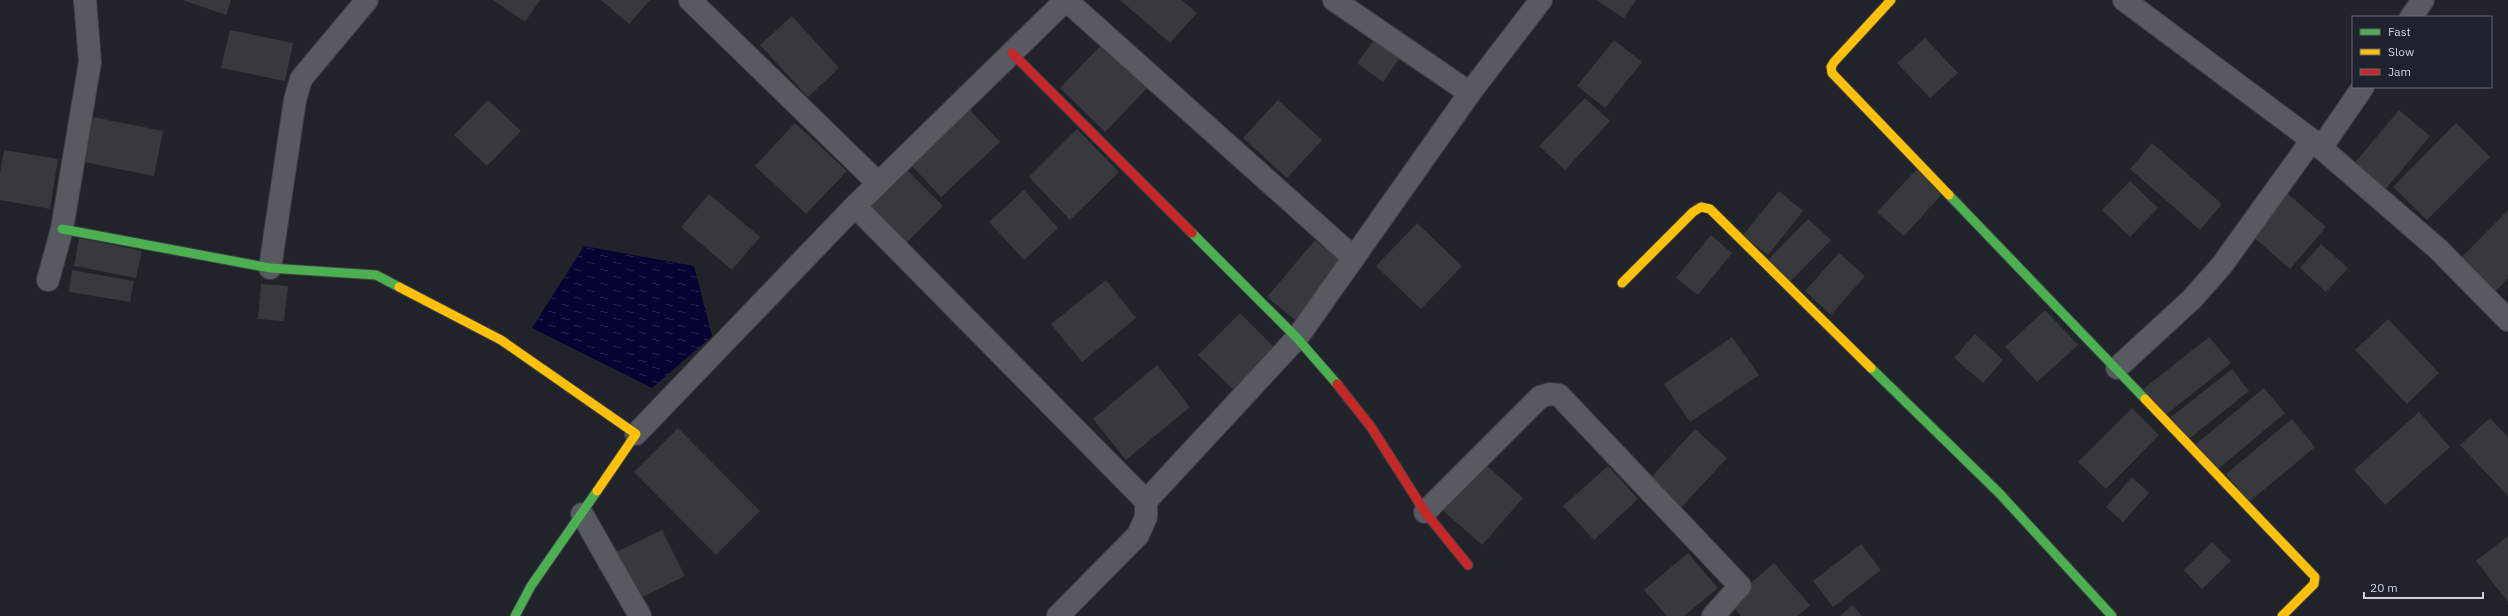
<svg xmlns="http://www.w3.org/2000/svg" width="2508" height="616" font-family="'IBM Plex Sans',sans-serif">
  <style>
    .water { fill: url(#water-ripples) }
    .building { fill: #37393e }
    .lines { fill: none; stroke-linecap: round; stroke-linejoin: round }
    .street-casing { stroke: #3e4046; stroke-width: 24 }
    .fast-casing { stroke: #3e4046; stroke-width: 11 }
    .slow-casing { stroke: #3e4046; stroke-width: 11 }
    .jam-casing { stroke: #3e4046; stroke-width: 11 }
    .street { stroke: #575a60; stroke-width: 22 }
    .fast { stroke: #4caf50; stroke-width: 9 }
    .slow { stroke: #ffc107; stroke-width: 9 }
    .jam { stroke: #c62828; stroke-width: 9 }
  </style>
  <defs>
    <pattern id="water-ripples" width="26" height="14" patternUnits="userSpaceOnUse"><rect width="26" height="14" fill="#040331"/><path d="M2 4q2-2 4 0t4 0M15 11q2-2 4 0t4 0" fill="none" stroke="#27274e"/></pattern>
  </defs>
  <rect width="100%" height="100%" fill="#20232a"/>
  <path class="water" d="M584,246L694,266L712,336L652,388L532,328Z"/>
  <path class="building" d="M183,0H231L226,15Z
    M493,0H540L525,22Z
    M601,0H650L629,24Z
    M1120,0H1182L1197,13L1170,43Z
    M1596,0H1636L1624,18Z
    M792,16L839,68L808,97L760,45Z
    M230,30L293,43L285,81L221,68Z
    M1925,38L1958,73L1930,98L1897,63Z
    M1107,39L1152,83L1105,132L1060,88Z
    M1374,40L1399,59L1383,82L1357,63Z
    M1614,40L1642,62L1605,108L1577,86Z
    M1585,98L1610,121L1565,170L1539,146Z
    M488,100L521,131L487,166L454,135Z
    M1278,100L1322,140L1287,178L1243,138Z
    M969,109L1000,142L941,197L911,165Z
    M2399,110L2430,136L2384,191L2353,165Z
    M93,117L163,131L154,176L84,162Z
    M795,123L847,171L806,214L755,166Z
    M2456,123L2490,157L2427,220L2393,187Z
    M1077,129L1119,172L1070,220L1029,177Z
    M2152,143L2222,204L2200,230L2130,169Z
    M4,150L58,159L50,209L0,200V173Z
    M905,168L943,206L904,245L866,207Z
    M1917,169L1943,193L1904,236L1877,212Z
    M2130,181L2158,208L2130,237L2102,210Z
    M1024,190L1058,228L1024,260L989,222Z
    M1779,191L1803,211L1768,255L1743,235Z
    M2285,191L2326,227L2290,269L2249,233Z
    M709,194L760,237L732,270L681,227Z
    M2508,210V278L2494,293L2459,260Z
    M1808,219L1831,240L1790,282L1768,260Z
    M1417,223L1462,266L1421,309L1376,266Z
    M1711,235L1732,253L1698,295L1676,278Z
    M79,238L142,251L136,278L74,266Z
    M1315,240L1342,262L1295,320L1267,297Z
    M2321,244L2348,268L2326,292L2300,268Z
    M1839,253L1865,276L1831,315L1805,291Z
    M72,270L134,281L130,302L69,292Z
    M1106,280L1136,318L1082,362L1051,324Z
    M261,284L288,286L284,321L258,319Z
    M2045,310L2078,345L2037,382L2005,347Z
    M1240,313L1277,350L1236,392L1198,355Z
    M2388,319L2439,373L2407,404L2355,350Z
    M1975,334L2003,360L1983,383L1954,358Z
    M1732,337L1759,375L1690,422L1664,384Z
    M2209,337L2231,363L2163,417L2142,390Z
    M1157,365L1190,407L1126,460L1093,419Z
    M2232,369L2249,391L2189,439L2171,417Z
    M2264,388L2285,413L2217,470L2196,444Z
    M2132,408L2159,435L2106,489L2078,462Z
    M2419,412L2450,447L2385,505L2354,470Z
    M2490,418L2508,437V496L2460,445Z
    M2292,419L2315,447L2249,502L2226,474Z
    M678,428L760,511L716,555L634,472Z
    M1695,429L1727,458L1678,511L1647,482Z
    M1482,461L1523,498L1482,545L1440,508Z
    M1608,466L1638,499L1594,540L1563,506Z
    M2132,477L2149,493L2123,522L2106,507Z
    M662,530L685,576L637,600L614,553Z
    M2508,536V602L2476,561Z
    M2212,542L2231,561L2202,589L2184,570Z
    M1861,544L1881,570L1833,607L1813,581Z
    M1688,553L1718,588L1684,616H1667L1644,590Z
    M1774,563L1810,605L1798,616H1741L1729,602Z
    M1852,605L1862,616H1840Z"/>
  <g class="lines">
    <g class="street-casing">
      <path id="street" d="M690,0L878,183
        M1066,0L1354,258
        M1334,0L1464,89L1472,90L1541,0
        M2124,0L2312,140L2438,249L2508,320
        M2411,17L2423,0
        M2321,148L2363,87
        M855,206L1146,501V517L1138,535L1058,616
        M270,268L295,100L301,79L367,0
        M48,280L62,229L90,62L85,0
        M2117,368L2192,299L2222,265L2312,140
        M636,434L855,206L1066,0
        M1146,501L1297,338L1472,90
        M1425,512L1540,397L1550,394L1559,395L1740,586L1713,616
        M582,514L640,616"/>
    </g>
    <g class="fast-casing">
      <path id="fast" d="M1949,195L2145,399
        M62,229L270,268L376,275L399,287
        M1192,233L1297,338L1337,384
        M1871,368L2000,494L2112,616
        M515,616L531,586L597,491"/>
    </g>
    <g class="slow-casing">
      <path id="slow" d="M1891,0L1834,62L1831,67L1832,73L1949,195
        M1622,283L1693,212L1701,207L1710,209L1871,368
        M399,287L501,340L636,434L597,491
        M2145,399L2315,577L2314,584L2282,616"/>
    </g>
    <g class="jam-casing">
      <path id="jam" d="M1012,53L1192,233
        M1337,384L1371,427L1425,512L1468,565"/>
    </g>
    <use href="#street" class="street"/>
    <use href="#fast" class="fast"/>
    <use href="#slow" class="slow"/>
    <use href="#jam" class="jam"/>
  </g>
  <rect x="2352" y="16" width="140" height="72" fill="#1d222d" stroke="#646872"/>
  <rect x="2360" y="29" width="20" height="6" fill="#4caf50" stroke="#646872"/>
  <text x="2388" y="36" font-size="12" fill="#ced1d9">Fast</text>
  <rect x="2360" y="49" width="20" height="6" fill="#ffc107" stroke="#646872"/>
  <text x="2388" y="56" font-size="12" fill="#ced1d9">Slow</text>
  <rect x="2360" y="69" width="20" height="6" fill="#c62828" stroke="#646872"/>
  <text x="2388" y="76" font-size="12" fill="#ced1d9">Jam</text>
  <path d="M2364 592v6h119v-6" fill="none" stroke="#ced1d9" stroke-width="2"/>
  <text x="2370" y="592" font-size="12" fill="#ced1d9" stroke="#1d222d" stroke-width="3" paint-order="stroke">20 m</text>
</svg>
